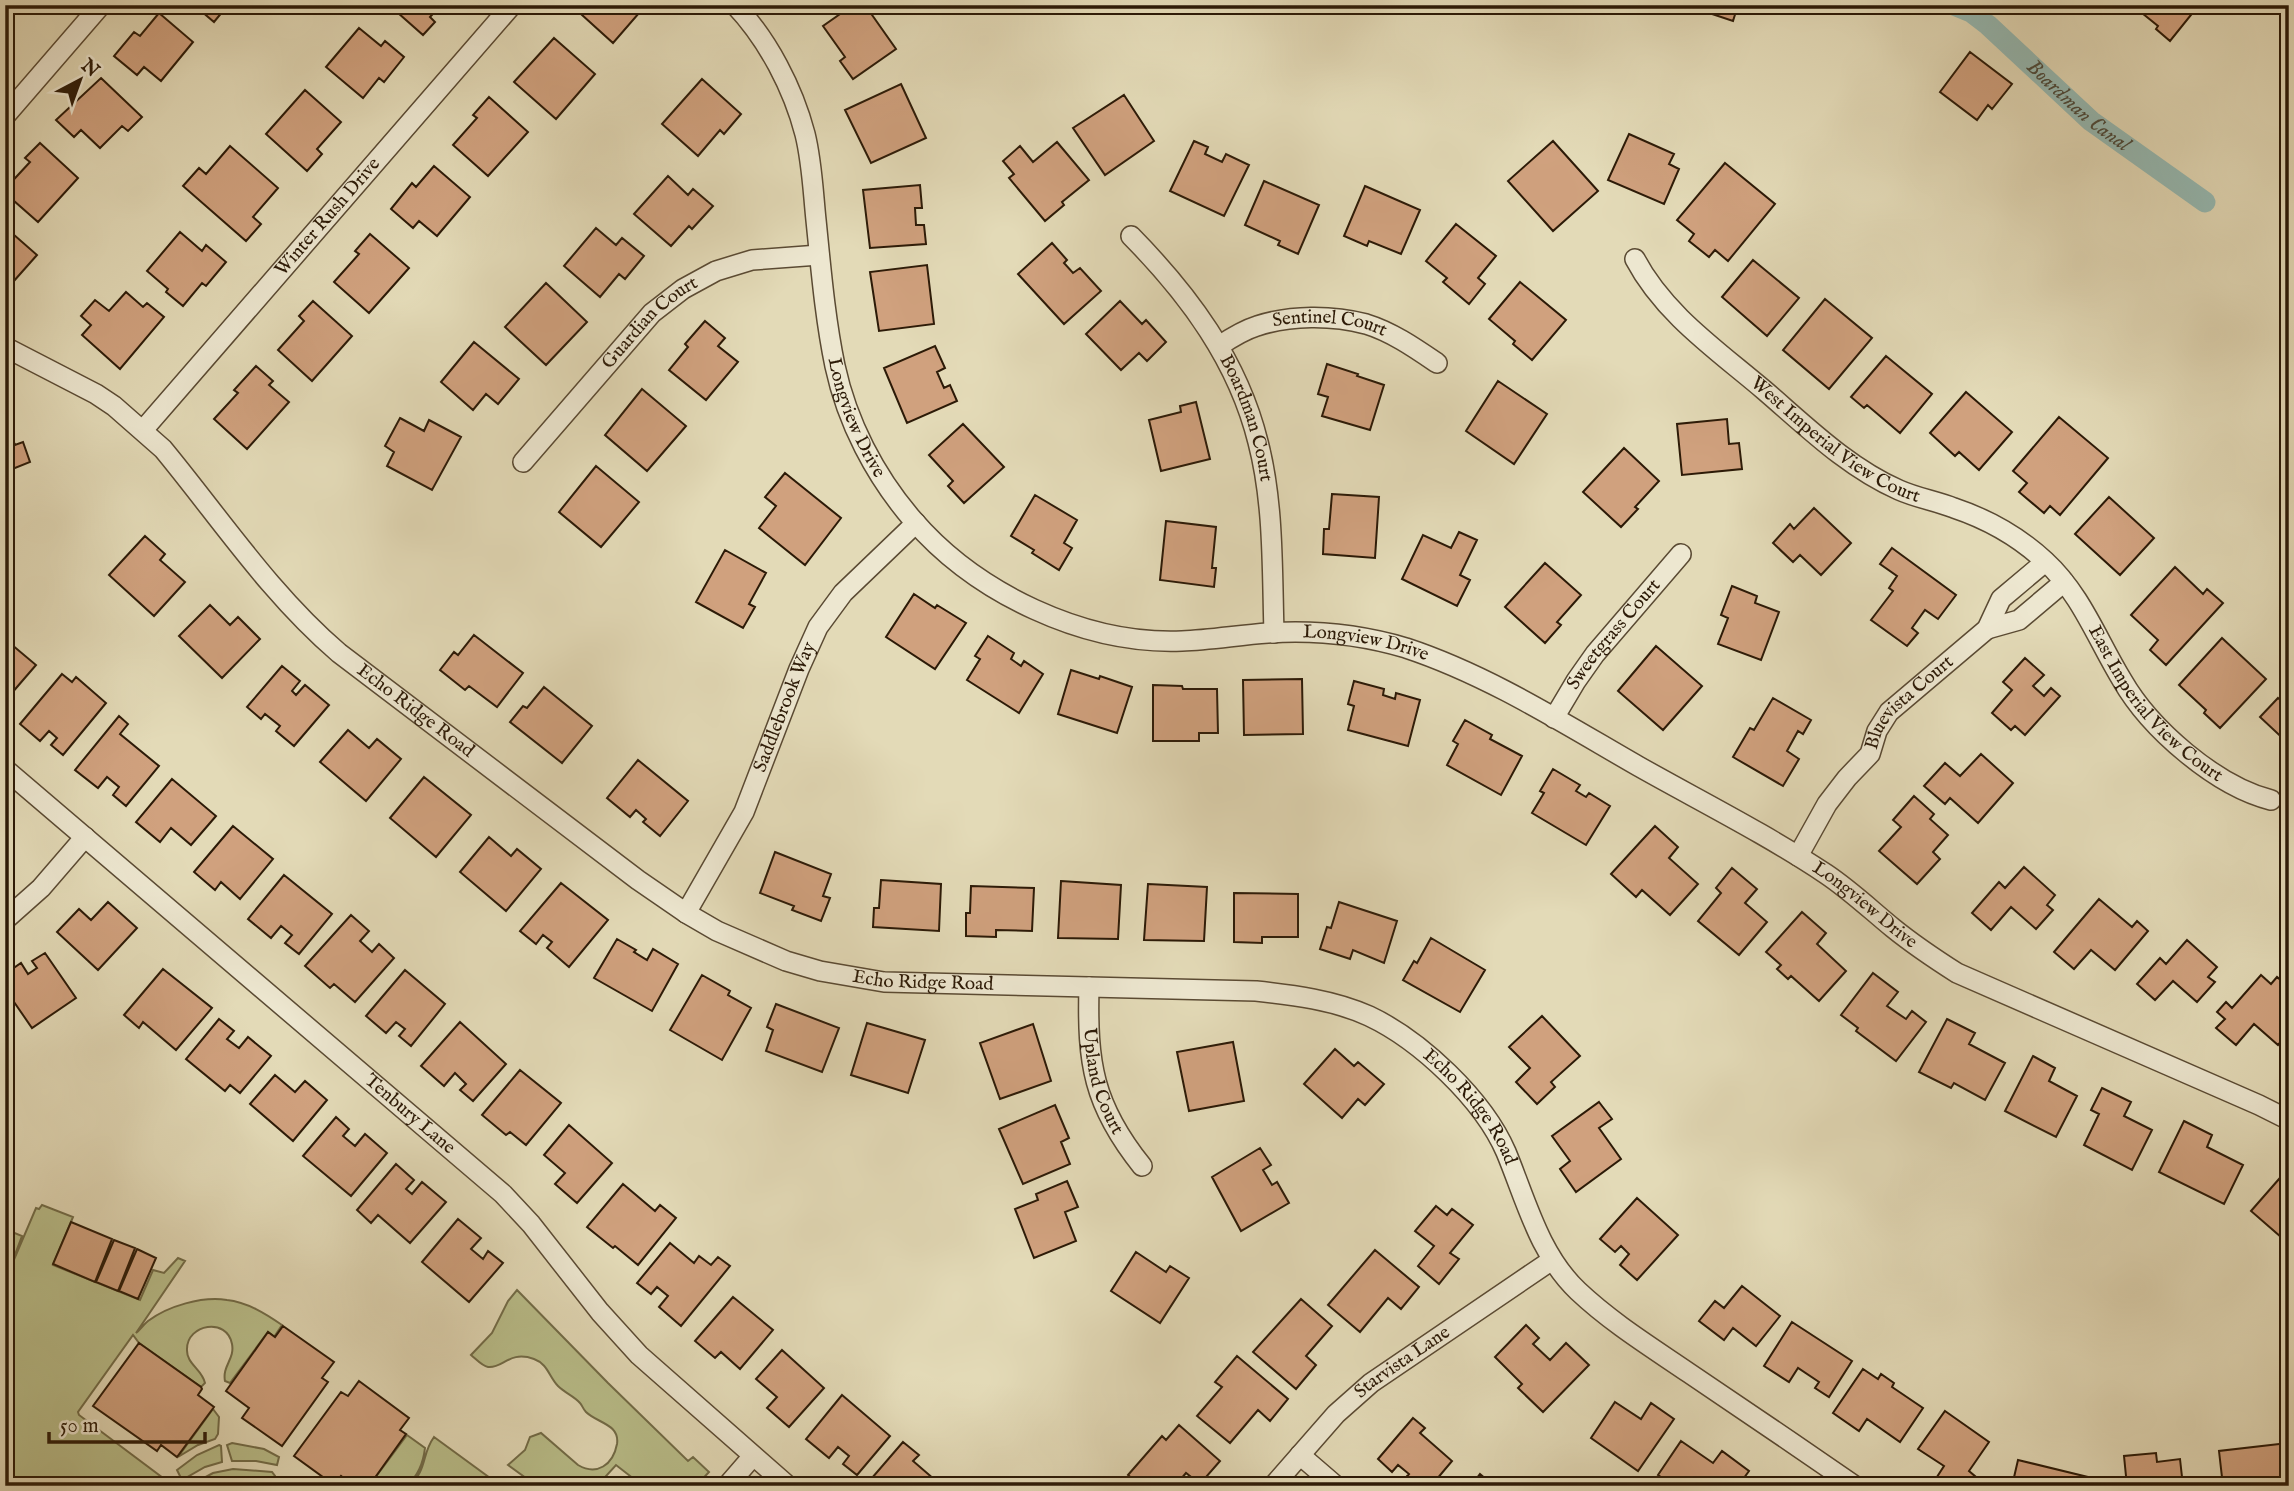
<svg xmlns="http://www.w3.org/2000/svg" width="2294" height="1491" font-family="'IM FELL English',serif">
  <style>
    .green { fill: #b9be8a; stroke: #726c48; stroke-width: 2 }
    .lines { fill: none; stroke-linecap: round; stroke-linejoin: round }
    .canal { stroke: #96bab3; stroke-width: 21 }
    .building { fill: #d0a17e; stroke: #2c1a07; stroke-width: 2 }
    .minor-casing { stroke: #5a4a33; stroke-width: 22 }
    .minor { stroke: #ede7d0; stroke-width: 19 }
    .labels { text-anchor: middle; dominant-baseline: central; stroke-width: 6; stroke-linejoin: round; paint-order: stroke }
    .street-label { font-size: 19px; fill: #2c1a07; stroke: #ede7d0 }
    .water-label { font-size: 21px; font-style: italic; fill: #4c4a3b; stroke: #ede7d0 }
  </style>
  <rect width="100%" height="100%" fill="#e3dab7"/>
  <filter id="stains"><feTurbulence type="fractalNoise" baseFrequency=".00286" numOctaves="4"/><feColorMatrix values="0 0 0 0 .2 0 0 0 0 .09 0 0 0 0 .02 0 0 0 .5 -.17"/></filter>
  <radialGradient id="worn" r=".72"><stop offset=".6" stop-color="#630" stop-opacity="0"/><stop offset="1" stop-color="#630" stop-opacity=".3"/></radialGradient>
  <path class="green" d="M42,1205L73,1217L53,1265L140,1300L153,1270L164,1273L178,1258L185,1261L136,1333C140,1330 143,1325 148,1321C168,1306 202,1296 227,1300C247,1302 266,1314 282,1325L274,1337L268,1332L230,1383L225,1381C222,1366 235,1359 232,1344C227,1317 187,1324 187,1349C186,1364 202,1369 205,1383L201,1387L139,1343L133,1335L78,1412L79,1415L163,1478L157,1486H5V1229L22,1236L7,1276L36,1208L39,1209Z
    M517,1290L608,1383L688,1461L693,1457L709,1472L696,1486H643L616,1465L597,1486H537L508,1465L525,1450L530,1437L541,1433L578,1465C597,1476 613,1465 617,1444C620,1424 597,1423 586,1412C583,1409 582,1405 580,1403C574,1396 565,1393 558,1386C549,1377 548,1364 534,1359C509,1350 503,1369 488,1367C482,1366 476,1359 471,1355L492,1333L508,1301Z
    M213,1409L219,1417L218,1434L215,1439L198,1445L178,1457Z
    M407,1435L425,1448C423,1464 418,1475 407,1486H369Z
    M434,1437L501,1486H409C428,1469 421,1455 434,1437Z
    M232,1443L264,1449L279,1457L277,1465L256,1461H232L227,1445Z
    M219,1445L221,1446L222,1462L205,1467L182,1480L177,1470L197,1455Z
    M233,1469L272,1472L275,1476L271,1486H256V1481C240,1479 229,1482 214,1485C206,1487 197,1486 189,1486L213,1473Z"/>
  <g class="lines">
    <path class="canal" id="s1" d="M1954,5L1971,12L1988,25L2091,121L2205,202"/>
  </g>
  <path class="building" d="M194,5H228L214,22Z
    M389,5H441L430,17L435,22L423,35Z
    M571,5H646L613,43Z
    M853,5H865L896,49L853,79L840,61L845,57L823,26Z
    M1685,5H1738L1733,21Z
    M2132,5H2199L2170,41L2156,29L2158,26Z
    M159,13L193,42L161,81L144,67L137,75L114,56L134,32L140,36Z
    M359,28L381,46L385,41L404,57L384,82L379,78L363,98L326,67Z
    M554,38L595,74L556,119L514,82Z
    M1970,52L2012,84L1992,109L1988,105L1977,120L1940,92Z
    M101,78L142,117L128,131L122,126L100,148L81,130L74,137L56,120Z
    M702,79L741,114L724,134L720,130L698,156L662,124Z
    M901,84L926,138L871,163L845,110Z
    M305,90L341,122L317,149L322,154L307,171L266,134Z
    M1124,95L1154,141L1105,175L1073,128Z
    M489,97L528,132L488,176L453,145L477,118L473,115Z
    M1629,134L1674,154L1669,164L1679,169L1664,204L1608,180Z
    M1194,141L1208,147L1205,154L1222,162L1226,154L1249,165L1224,216L1170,191Z
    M1553,141L1598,191L1553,231L1508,181Z
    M1057,142L1089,180L1062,202L1064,205L1045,221L1009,178L1014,174L1003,161L1020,146L1033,162Z
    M40,143L78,178L38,222L5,193V189L30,162L25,158Z
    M230,146L278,188L253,217L261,224L246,241L183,186L199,168L206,174Z
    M1725,163L1775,204L1728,261L1715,250L1709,257L1689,241L1694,234L1677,220Z
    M434,166L470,197L437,236L419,221L413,228L391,209L412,183L416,187Z
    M668,176L688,195L693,189L713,206L692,229L689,226L671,246L634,214Z
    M1264,181L1319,205L1298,254L1278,245L1280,241L1245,225Z
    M920,185L922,208H915L916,225H924L926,244L870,248L863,190Z
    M1365,186L1420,210L1401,254L1369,241L1367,246L1344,236Z
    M1456,224L1496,256L1478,278L1485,284L1469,304L1443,282L1447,278L1426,261Z
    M5,227L37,255L5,291Z
    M596,228L616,245L622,238L644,256L625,279L619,274L600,297L564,266Z
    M180,232L202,251L206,245L226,262L206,286L202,283L183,306L166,292L168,289L147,271Z
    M370,234L409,268L369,313L334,282L359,254L355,251Z
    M1052,243L1067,260L1064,263L1073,273L1080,268L1101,291L1064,324L1018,274Z
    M1753,260L1799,298L1767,336L1722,297Z
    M927,265L934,324L879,331L870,272Z
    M1520,282L1566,320L1532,360L1513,344L1515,341L1489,319Z
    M546,283L587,322L546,365L505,327Z
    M126,292L143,307L147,303L164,317L120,369L82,335L91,325L81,316L95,300L109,311Z
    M1825,299L1872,338L1829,389L1783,350Z
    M313,301L352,336L312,381L278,350L304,321L299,316Z
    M1120,301L1142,324L1146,320L1166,342L1147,361L1139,353L1121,370L1086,334Z
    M705,321L725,338L718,346L738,362L706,400L669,370L688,347L685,344Z
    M474,342L519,379L498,404L486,394L473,410L441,382Z
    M935,346L945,368L937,372L944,388L950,385L957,401L907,423L884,368Z
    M1886,356L1932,394L1900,433L1867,405L1864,408L1851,397Z
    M1327,364L1358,374L1357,376L1384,385L1370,430L1322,416L1328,397L1318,394Z
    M256,366L273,381L269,385L289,402L247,449L214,419L238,393L234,390Z
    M1498,381L1547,414L1514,464L1466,431Z
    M642,389L686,426L647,471L605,435Z
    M1966,392L2012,432L1979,470L1959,452L1955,456L1930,433Z
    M1196,402L1210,459L1161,471L1149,420L1181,412L1180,406Z
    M2059,417L2108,458L2060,515L2050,506L2044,513L2019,492L2027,483L2013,471Z
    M400,418L424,431L429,420L461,437L432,490L387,466L394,452L385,446Z
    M1727,419L1729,444L1739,443L1742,469L1682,475L1677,424Z
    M5,421L15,445L23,442L30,462L5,472Z
    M963,424L1004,467L964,503L948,486L953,481L929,455Z
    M1624,448L1659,481L1635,507L1638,509L1621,527L1583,492Z
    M596,466L639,502L601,547L559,512Z
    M785,473L841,518L805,565L759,528L776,506L765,497Z
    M1332,494L1379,497L1375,558L1323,554L1324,529H1329Z
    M1035,495L1077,520L1064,543L1072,548L1059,570L1032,553L1034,550L1011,536Z
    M2109,497L2154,538L2120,575L2075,534Z
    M1814,508L1851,543L1821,575L1800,555L1793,562L1773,543L1790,524L1794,529Z
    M1166,521L1216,527L1212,568H1216L1214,587L1160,580Z
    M1459,532L1477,540L1460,575L1470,580L1457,606L1402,579L1423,535L1451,548Z
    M145,536L165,554L160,560L185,582L154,616L109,575Z
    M1892,548L1956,595L1938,619L1925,610L1912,628L1918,633L1907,646L1871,620L1893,591L1889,588L1897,576L1880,564Z
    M725,550L766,573L749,604L755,607L743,628L696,602Z
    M1545,563L1581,595L1557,622L1561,625L1545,643L1505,607Z
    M2175,567L2203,594L2207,589L2223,603L2166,665L2150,650L2158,640L2131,615Z
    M1732,586L1757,596L1755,603L1779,612L1761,660L1718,644L1728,618L1721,615Z
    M914,594L935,608L937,605L966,623L935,669L886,637Z
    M210,605L230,625L238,617L260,639L222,678L179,636Z
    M474,635L523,673L497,707L469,686L465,690L440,670L454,652L458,655Z
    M988,636L1014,653L1011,659L1021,666L1024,661L1043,674L1019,713L967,680L980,659L975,656Z
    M2222,638L2266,679L2220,728L2204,713L2206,710L2179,685Z
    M5,639L36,665L11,694L5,689Z
    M1656,646L1702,686L1663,730L1618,691Z
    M2025,658L2044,675L2033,686L2044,696L2051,688L2060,696L2025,735L2015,726L2011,730L1992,713L2012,690L2003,682Z
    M282,666L300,681L292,691L296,695L305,685L329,705L294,746L276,731L280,726L265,714L261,719L247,707Z
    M1071,670L1099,679L1100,676L1132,687L1117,733L1058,714Z
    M62,674L72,682L76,677L106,703L63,755L51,745L57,738L49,731L40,741L20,724Z
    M1302,679L1303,734L1244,735L1243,680Z
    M1354,681L1384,689L1383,695L1395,699L1396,693L1420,700L1408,746L1348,730L1354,706L1348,704Z
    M1153,685L1182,686L1183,689H1217L1218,733H1199V741H1153Z
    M544,687L592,726L562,763L510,722L523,706L527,708Z
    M1773,698L1811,720L1803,734L1798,731L1787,751L1799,759L1783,786L1733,757L1750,728L1754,730Z
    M2278,698L2285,704L2289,700V744L2260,717Z
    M119,716L128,724L120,734L159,766L126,806L113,795L119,787L107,777L98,788L75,770Z
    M1465,720L1492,735L1490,739L1522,756L1501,795L1447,765L1458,744L1453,741Z
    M348,730L369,748L377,739L401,759L366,801L320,762Z
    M1981,754L2013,783L1978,823L1950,798L1945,804L1924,786L1945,763L1960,776Z
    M638,760L688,801L660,836L643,822L646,819L636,810L630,817L607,798Z
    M1553,769L1580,785L1576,791L1586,797L1589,793L1610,806L1586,845L1532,813L1544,793L1540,791Z
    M424,777L471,815L436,857L390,818Z
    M172,779L216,816L191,845L171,828L160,842L136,822Z
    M1914,796L1934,814L1930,819L1948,835L1933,852L1940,859L1917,884L1879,851L1901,827L1893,820Z
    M233,826L273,859L240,899L221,882L215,890L194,872Z
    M1655,826L1678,847L1669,858L1698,884L1670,915L1642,890L1636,897L1611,874Z
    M489,837L511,856L517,849L541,869L506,911L460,872Z
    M775,852L831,874L823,896L830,898L821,921L792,910L794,906L760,893Z
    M2024,867L2055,895L2047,905L2053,910L2036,929L2011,907L1991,930L1972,913L1999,882L2005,888Z
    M1732,868L1757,889L1745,903L1767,922L1739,955L1698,921L1721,893L1716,888Z
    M284,875L332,914L299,954L285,943L292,935L281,926L271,938L248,919Z
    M881,880L941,884L939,931L873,927L874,908H879Z
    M1061,881L1121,885L1118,939L1058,938Z
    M561,883L608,920L569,967L547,948L552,942L543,935L536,944L520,931Z
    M1148,884L1207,887L1204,941L1144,940Z
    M971,886L1034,888L1032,931L996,930V937L966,936V913H970Z
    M1234,893L1298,894V937H1262V943L1234,942Z
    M2099,899L2132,927L2137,921L2148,931L2115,970L2091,950L2074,969L2054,952Z
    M108,902L137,928L98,970L57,932L79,909L91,920Z
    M1339,902L1397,921L1384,963L1353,950L1350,959L1320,949L1327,927L1331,928Z
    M1802,912L1826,933L1817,944L1846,971L1819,1001L1791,976L1788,979L1777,969L1781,965L1766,952Z
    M351,915L369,931L360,941L372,952L379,944L394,958L355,1002L334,984L330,988L305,966Z
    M1431,938L1485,970L1460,1012L1403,980L1414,961L1417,963Z
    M617,939L636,950L634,952L647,960L653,949L678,964L652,1011L594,978Z
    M2187,940L2217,967L2208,977L2215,982L2197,1002L2173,981L2155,1000L2137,984L2160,958L2166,964Z
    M45,953L76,998L32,1028L5,989V974L21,963L28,974L37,968L32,961Z
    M163,969L212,1008L176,1050L143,1022L139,1028L124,1015Z
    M405,970L445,1004L411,1046L399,1036L405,1029L396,1022L386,1033L366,1016Z
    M1873,973L1898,992L1887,1006L1906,1019L1912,1011L1926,1022L1896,1061L1856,1031L1858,1028L1841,1015Z
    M702,975L730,991L728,995L751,1008L722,1060L670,1030Z
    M2261,975L2271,984L2277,977L2289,987V1032L2278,1045L2254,1024L2236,1045L2216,1028L2225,1019L2217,1012L2226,1002L2232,1008Z
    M776,1004L839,1028L822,1072L766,1051L773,1030L767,1027Z
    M1542,1016L1580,1056L1551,1082L1555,1087L1537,1104L1516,1082L1530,1068L1509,1047Z
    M219,1019L234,1031L227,1039L239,1048L248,1037L271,1056L240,1093L230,1085L225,1091L186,1059Z
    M1947,1019L1975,1033L1969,1044L2005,1063L1985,1100L1954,1083L1951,1088L1919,1072Z
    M460,1022L506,1064L473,1101L460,1090L466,1084L455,1073L444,1086L421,1066Z
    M867,1023L925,1040L908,1093L851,1075Z
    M1033,1024L1051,1081L1000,1099L980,1043Z
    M1233,1042L1244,1101L1189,1111L1177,1052Z
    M1335,1049L1354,1066L1358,1062L1384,1084L1365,1105L1358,1099L1342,1118L1304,1084Z
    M2033,1056L2055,1068L2049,1081L2077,1096L2056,1137L2005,1111Z
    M520,1070L561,1103L526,1145L510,1132L506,1135L482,1115Z
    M275,1075L295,1092L305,1081L327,1100L293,1141L250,1104Z
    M2102,1088L2131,1102L2124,1116L2152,1130L2132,1170L2084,1145L2099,1114L2091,1110Z
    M1599,1102L1612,1119L1599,1128L1621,1159L1576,1192L1560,1169L1570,1161L1552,1136Z
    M1055,1105L1069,1138L1061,1142L1070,1164L1023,1184L999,1129Z
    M336,1117L349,1129L343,1136L355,1146L365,1134L387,1153L351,1196L303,1156Z
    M2184,1121L2212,1135L2207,1147L2243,1165L2224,1204L2159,1172Z
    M569,1125L612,1163L577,1203L555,1184L565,1173L544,1155Z
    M1260,1148L1271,1165L1263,1170L1272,1185L1277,1182L1289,1203L1241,1231L1212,1177Z
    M396,1164L414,1180L406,1189L412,1194L422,1182L446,1202L410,1243L378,1215L371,1223L357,1210Z
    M2279,1179L2289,1187V1244L2251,1211Z
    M1067,1181L1078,1207L1065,1212L1076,1241L1034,1258L1015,1209L1038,1200L1036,1194Z
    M623,1184L655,1211L660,1205L676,1218L638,1265L615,1246L613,1248L587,1227Z
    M1637,1198L1678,1235L1637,1280L1620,1265L1629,1254L1621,1246L1615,1252L1600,1239Z
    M1436,1206L1447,1215L1452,1209L1473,1225L1450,1253L1459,1259L1439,1284L1418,1266L1434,1246L1415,1231Z
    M458,1219L481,1238L471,1249L483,1259L488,1251L503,1263L469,1302L422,1262Z
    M71,1222L112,1239L95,1282L53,1264Z
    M114,1240L135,1248L118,1291L96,1282Z
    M670,1243L694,1263L699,1256L711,1265L718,1257L730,1266L681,1326L659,1307L668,1296L657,1287L651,1294L637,1283Z
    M137,1249L156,1258L138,1299L119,1291Z
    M1375,1250L1419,1287L1401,1309L1388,1298L1360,1332L1328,1305Z
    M1136,1252L1166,1272L1170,1266L1189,1278L1160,1323L1111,1291Z
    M1742,1286L1780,1316L1756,1346L1733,1328L1724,1340L1699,1321L1715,1301L1724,1308Z
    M733,1297L773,1330L740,1369L721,1352L715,1358L695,1341Z
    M1301,1299L1332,1326L1306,1356L1316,1365L1296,1389L1253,1352Z
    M1792,1322L1852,1361L1829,1397L1815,1388L1819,1382L1798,1368L1789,1382L1764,1366Z
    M1526,1325L1539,1338L1533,1344L1550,1360L1566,1343L1589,1365L1543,1412L1518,1388L1522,1384L1495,1357Z
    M283,1326L334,1362L322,1378L328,1382L282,1446L242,1418L249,1408L226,1391L268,1332L275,1337Z
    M139,1343L201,1387L202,1389L198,1395L214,1407L177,1457L161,1445L157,1451L93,1406Z
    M782,1350L824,1388L789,1427L767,1408L777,1397L756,1379Z
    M1237,1356L1288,1399L1270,1421L1258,1410L1230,1443L1197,1416L1222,1387L1215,1382Z
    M1863,1369L1878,1379L1881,1374L1894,1383L1892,1387L1923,1408L1900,1442L1867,1419L1859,1431L1833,1413Z
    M359,1381L409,1418L400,1430L406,1434L369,1486H354L341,1476L334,1485L294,1456L341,1392L348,1396Z
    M842,1395L890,1436L857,1475L843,1464L849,1456L838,1447L829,1458L806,1439Z
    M1615,1402L1641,1419L1651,1403L1674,1419L1638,1471L1591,1438Z
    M1945,1411L1989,1442L1969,1471L1976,1477L1969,1486H1943L1935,1480L1944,1466L1918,1449Z
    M1413,1418L1425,1428L1420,1433L1452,1461L1436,1480L1441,1486H1402L1400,1484L1409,1474L1398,1465L1392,1472L1378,1459Z
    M1179,1425L1220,1461L1200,1484L1186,1473L1175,1486H1141L1128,1475L1162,1436L1166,1440Z
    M1681,1441L1713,1463L1722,1451L1749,1471L1738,1486H1674L1658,1475Z
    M903,1442L919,1455L913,1461L942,1486H865Z
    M2289,1443V1486H2223L2219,1451Z
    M2156,1453L2157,1462L2180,1459L2183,1486H2127L2124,1456Z
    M2018,1460L2088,1477L2085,1486H2012Z
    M1480,1474L1494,1486H1471Z"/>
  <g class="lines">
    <g class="minor-casing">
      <g id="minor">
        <path id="s2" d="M735,5C768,40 793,88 805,134C812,162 813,191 816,220C821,269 825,318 835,366C847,422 875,476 913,520C976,593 1084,645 1182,641C1210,640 1239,635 1268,633C1313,630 1362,635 1406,648C1488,675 1563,723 1638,766C1700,801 1766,834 1826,874C1850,890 1871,910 1893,928C1914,945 1935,959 1957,973L2259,1105L2289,1120"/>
        <path d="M5,116L101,5"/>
        <path id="s3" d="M1131,236C1189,295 1238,361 1258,442C1274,503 1272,570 1274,633"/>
        <path id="s4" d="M1635,259C1664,314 1717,350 1764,390C1806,426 1847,467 1899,490C1917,498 1936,501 1954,508C1987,519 2019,537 2045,561C2081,594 2097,639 2122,680C2150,729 2216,786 2271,800"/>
        <path id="s5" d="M1219,346C1231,338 1244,330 1257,326C1290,315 1332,315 1366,324C1392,332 1415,348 1437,363"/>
        <path id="s6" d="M5,347L96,394L114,406L163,449C220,518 270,594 339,653L638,880L686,913L717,931L786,961L820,971L884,982L1256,991C1293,995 1334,1000 1369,1016C1420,1040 1483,1099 1506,1152C1526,1200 1539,1254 1578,1291C1612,1323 1651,1347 1689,1373C1744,1410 1800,1448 1855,1486"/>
        <path id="s7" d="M143,430L512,5"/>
        <path id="s8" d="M523,462L652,313L683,289L716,271L752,260L819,255"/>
        <path d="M1987,629L2019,620L2064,582"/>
        <path id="s9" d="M1554,718L1576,681L1595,654L1681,554"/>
        <path id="s10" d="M5,769L503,1194L531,1224L600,1312L639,1355L788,1486"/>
        <path id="s11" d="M1798,856L1827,804L1847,778L1870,754L1877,731L1889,712L1987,629L2001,599L2045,562"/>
        <path id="s12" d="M686,913L744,812L799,669L818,627L843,593L916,523"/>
        <path d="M5,920L41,888L85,837"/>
        <path id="s13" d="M1089,987C1087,1063 1093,1105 1142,1166"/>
        <path d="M1300,1455L1336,1486"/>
        <path d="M727,1486L753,1456"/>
        <path id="s14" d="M1273,1486L1336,1414L1371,1383L1552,1260"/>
      </g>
    </g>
    <use href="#minor" class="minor"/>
  </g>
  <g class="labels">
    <g class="street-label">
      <text stroke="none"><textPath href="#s7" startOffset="282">Winter Rush Drive</textPath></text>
      <text stroke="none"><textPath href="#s8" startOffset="189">Guardian Court</textPath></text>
      <text stroke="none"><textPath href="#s5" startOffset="117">Sentinel Court</textPath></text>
      <text stroke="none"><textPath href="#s2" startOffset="438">Longview Drive</textPath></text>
      <text stroke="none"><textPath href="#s3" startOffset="219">Boardman Court</textPath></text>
      <text stroke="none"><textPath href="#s4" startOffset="273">West Imperial View Court</textPath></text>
      <text stroke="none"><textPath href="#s9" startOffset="103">Sweetgrass Court</textPath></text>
      <text stroke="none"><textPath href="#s2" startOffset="1046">Longview Drive</textPath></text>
      <text stroke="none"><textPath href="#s4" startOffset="700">East Imperial View Court</textPath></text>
      <text stroke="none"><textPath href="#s11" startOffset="192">Bluevista Court</textPath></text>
      <text stroke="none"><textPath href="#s12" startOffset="229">Saddlebrook Way</textPath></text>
      <text stroke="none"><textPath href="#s6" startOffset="555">Echo Ridge Road</textPath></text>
      <text stroke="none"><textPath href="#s2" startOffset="1614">Longview Drive</textPath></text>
      <text stroke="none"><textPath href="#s6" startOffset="1143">Echo Ridge Road</textPath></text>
      <text stroke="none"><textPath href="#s13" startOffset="96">Upland Court</textPath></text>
      <text stroke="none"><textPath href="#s6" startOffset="1731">Echo Ridge Road</textPath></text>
      <text stroke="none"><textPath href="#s10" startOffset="532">Tenbury Lane</textPath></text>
      <text stroke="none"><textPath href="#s14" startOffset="180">Starvista Lane</textPath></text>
    </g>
    <g class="water-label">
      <text stroke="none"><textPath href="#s1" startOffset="161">Boardman Canal</textPath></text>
    </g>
  </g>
  <rect width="2294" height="1491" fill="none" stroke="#e3dab7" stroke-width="28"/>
  <rect x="7" y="7" width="2280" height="1477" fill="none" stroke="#2c1a07" stroke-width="3.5"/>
  <rect x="14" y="14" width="2266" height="1463" fill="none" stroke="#2c1a07" stroke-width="2"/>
  <g transform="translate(80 80) rotate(41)" stroke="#ede7d0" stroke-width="5" paint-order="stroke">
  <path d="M0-5L12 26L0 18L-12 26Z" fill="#2c1a07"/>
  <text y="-10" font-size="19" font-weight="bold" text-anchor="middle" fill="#2c1a07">N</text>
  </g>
  <path d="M49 1432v10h156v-10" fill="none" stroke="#2c1a07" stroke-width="3.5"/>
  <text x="60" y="1432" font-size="21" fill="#2c1a07" stroke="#ede7d0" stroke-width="5" paint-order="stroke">50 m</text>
  <rect width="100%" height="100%" filter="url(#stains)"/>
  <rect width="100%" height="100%" fill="url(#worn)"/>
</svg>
